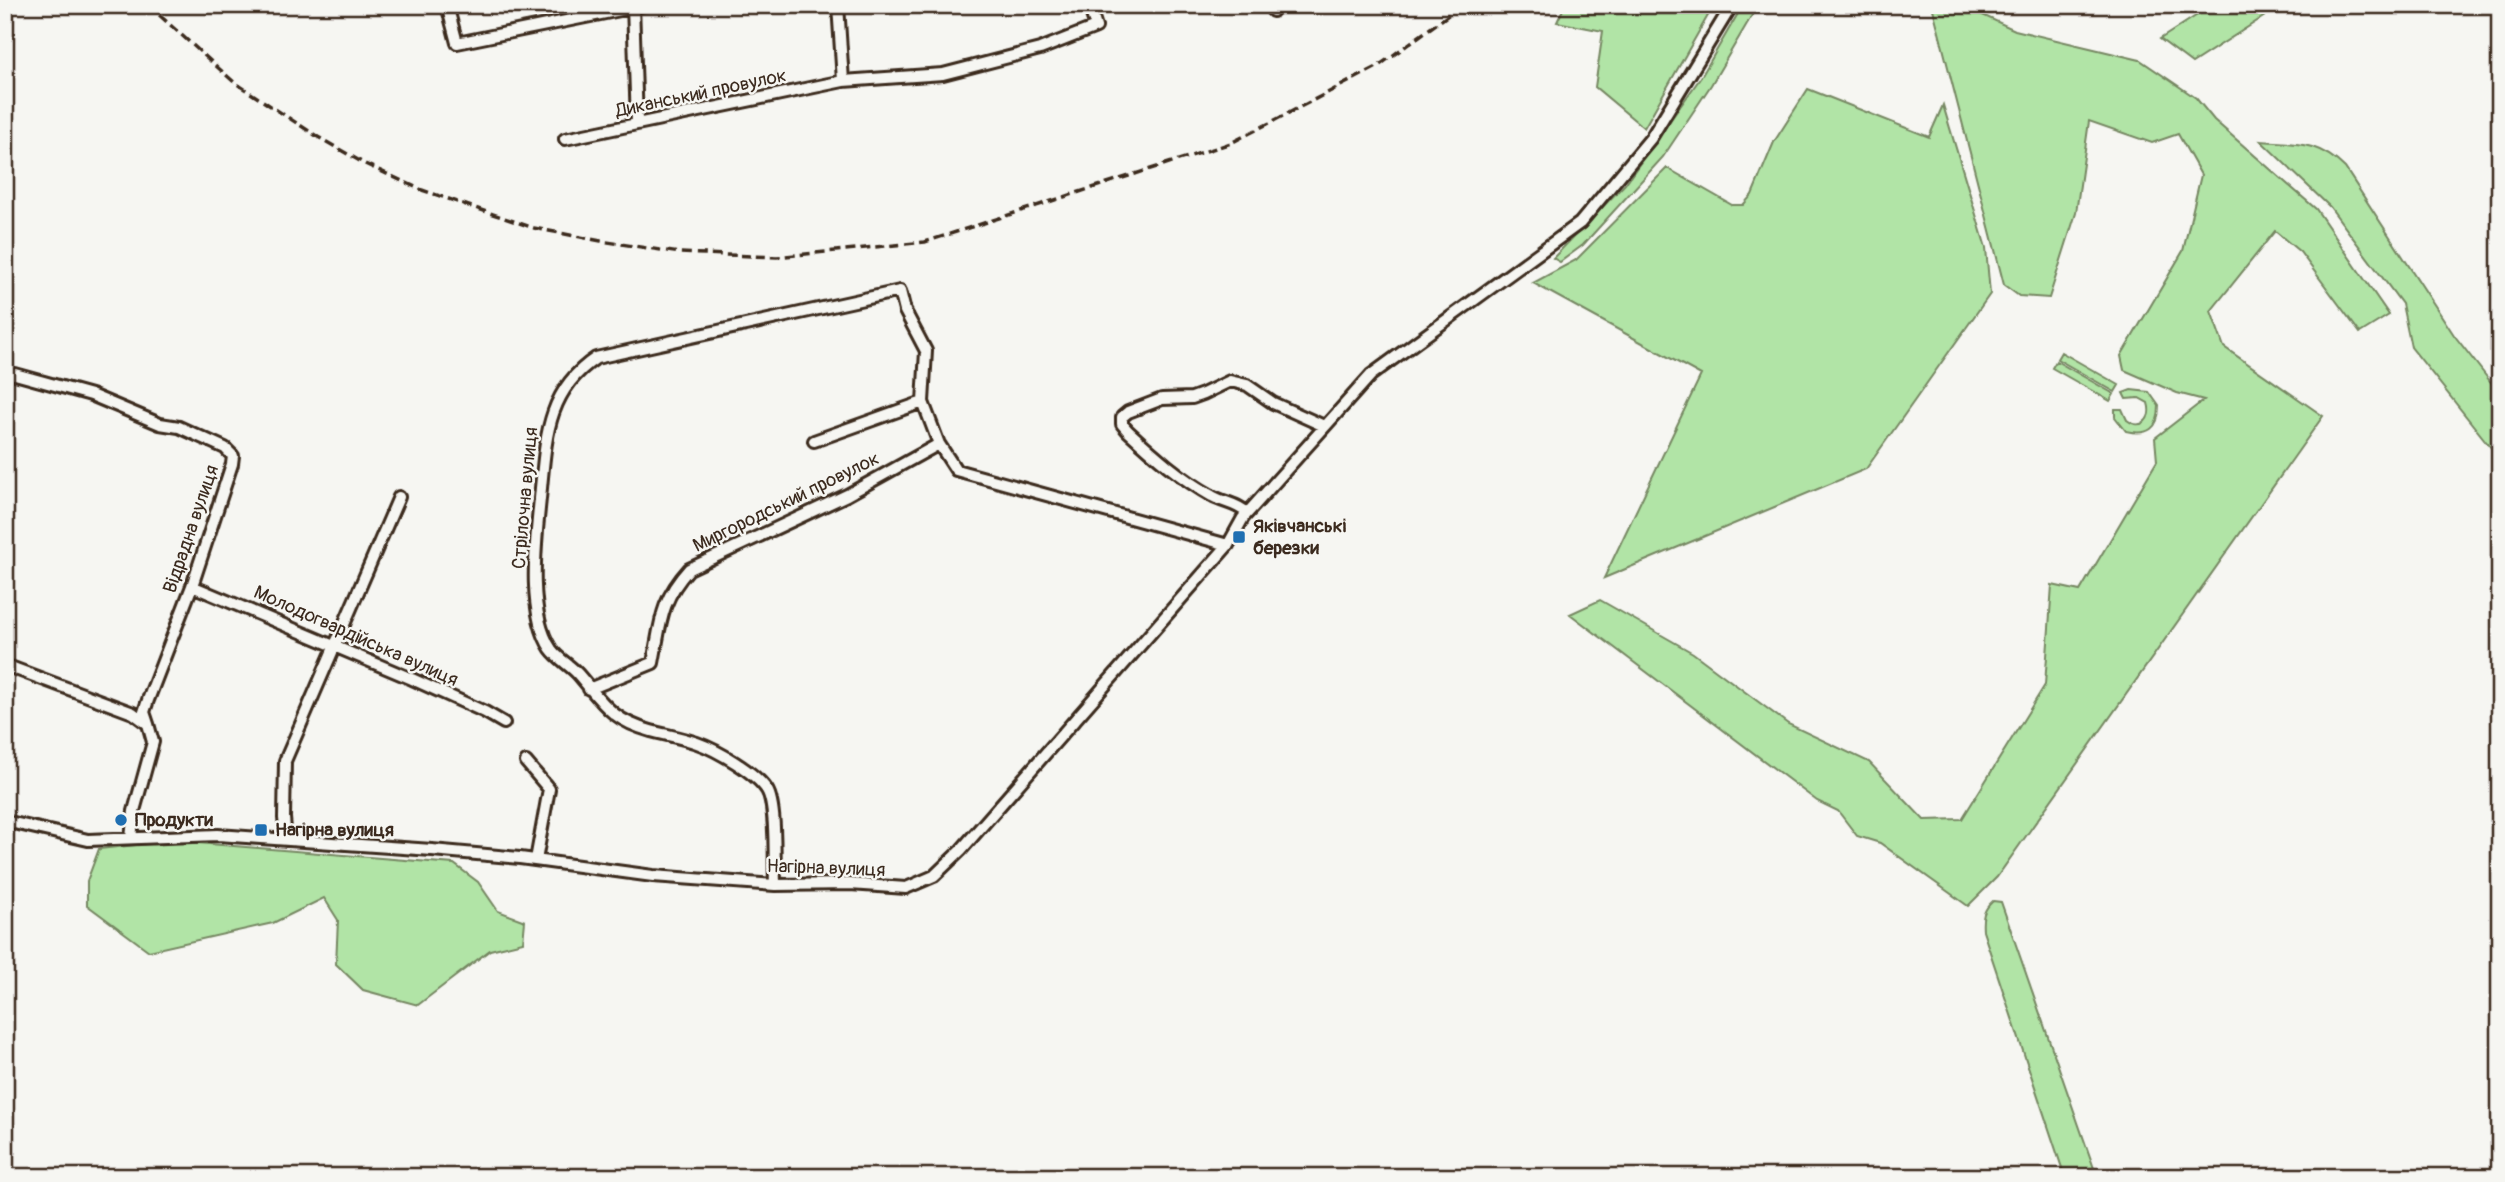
<svg xmlns="http://www.w3.org/2000/svg" width="2505" height="1182" font-family="Pangolin,sans-serif">
  <style>
    .green { fill: #b1e4a6; stroke: #768762; stroke-width: 2 }
    .lines { fill: none; stroke-linecap: round; stroke-linejoin: round }
    .minor-casing { stroke: #3b2a1e; stroke-width: 16 }
    .minor { stroke: #f6f6f2; stroke-width: 10 }
    .rail { stroke: #3b2a1e; stroke-width: 3.5; stroke-dasharray: 10 5; stroke-linecap: butt }
    .poi-dot { fill: #1f6fb2; stroke: #f6f6f2; stroke-width: 2.5 }
    .labels { text-anchor: middle; dominant-baseline: central; stroke-width: 5; stroke-linejoin: round; paint-order: stroke }
    .street-label { font-size: 19px; fill: #3b2a1e; stroke: #f6f6f2 }
    .poi-label { font-size: 19px; font-weight: bold; fill: #3b2a1e; stroke: #f6f6f2; text-anchor: start }
  </style>
  <rect width="100%" height="100%" fill="#f6f6f2"/>
  <filter id="ink" filterUnits="userSpaceOnUse"><feTurbulence type="fractalNoise" baseFrequency=".0143" numOctaves="2"/><feDisplacementMap in="SourceGraphic" scale="14" xChannelSelector="R" yChannelSelector="G"/><feConvolveMatrix kernelMatrix="1 2 1 2 8 2 1 2 1" color-interpolation-filters="sRGB"/></filter>
  <g filter="url(#ink)">
    <path class="green" d="M1565,5H1714L1644,128L1595,87L1603,31L1557,22Z
      M1743,5H1758L1711,85L1663,157L1583,245L1560,262L1553,258L1625,184L1701,77Z
      M1932,5H1971L1978,13L2015,30L2140,60L2196,98L2214,120L2316,209L2389,315L2360,333L2300,252L2275,231L2211,311L2224,347L2323,416L1997,877L1968,906L1880,843L1857,836L1838,811L1817,801L1570,614L1600,600L1693,653L1788,724L1869,762L1924,820L1962,819L2045,685L2052,585L2080,591L2157,461L2155,438L2204,400L2177,393L2124,370L2121,356L2183,251L2201,175L2178,134L2152,143L2089,121L2076,213L2049,298L2019,296L2004,285Z
      M2213,5H2282L2192,63L2160,39Z
      M1808,89L1929,137L1943,105L1986,248L1990,294L1866,469L1604,578L1701,375L1533,283L1576,260L1667,168L1732,205H1743L1752,195L1774,142Z
      M2261,141C2297,144 2318,141 2345,168L2454,335L2500,394V459L2411,347L2402,304L2330,207Z
      M2061,352L2119,385L2115,392L2057,359Z
      M2056,361L2114,394L2110,401L2052,368Z
      M2131,390L2149,392L2159,406C2159,429 2148,436 2126,431L2115,417V409H2122L2127,420C2141,431 2153,419 2148,403L2139,398L2126,399L2123,393Z
      M173,841L454,864L478,882L498,911L525,921L523,942L490,950L418,1005L363,990L336,964L338,920L324,898L273,923L149,951L87,905V881L99,849Z
      M1993,901L2001,902L2097,1177H2065L1983,931C1982,917 1983,910 1993,901Z"/>
    <g class="lines">
      <g class="minor-casing">
        <path id="minor" d="M447,5L457,43L645,5
          M633,5L637,123
          M838,5L843,81
          M1269,5L1273,11
          M565,139L843,81L943,74L1040,49L1096,27L1089,5
          M5,374H15L91,395L160,424L179,427L225,448L233,456L232,464L192,586L148,700L144,712L148,724
          M814,441L923,402
          M1247,513C1237,503 1224,503 1212,496C1181,479 1154,455 1128,431L1122,424V417L1128,412L1162,399L1192,398L1203,394L1230,381L1247,385L1273,403L1324,426
          M192,586L412,679L485,712L504,723
          M5,665L133,713L148,724L153,742L134,811L131,838
          M589,689L653,663C661,622 660,601 689,569L847,495L939,444
          M526,762L549,789L536,860
          M5,821L88,840L218,835L432,850L520,858L653,876L775,885L850,884L906,888L934,876L961,850L1228,545L1243,518L1371,375L1580,223L1651,138L1732,5
          M286,840L284,818L285,761L399,497
          M775,885C774,864 777,806 767,790C755,772 717,750 697,743C683,738 666,735 651,731C611,720 603,703 578,674C570,665 558,659 551,649C525,610 537,534 541,488C546,436 548,390 596,358L900,291L905,311L926,351L923,402L939,444L956,470L1228,545"/>
      </g>
      <use href="#minor" class="minor"/>
      <path class="rail" d="M148,5L234,82L318,137L365,164L422,190L534,228L601,241L680,253L777,257L925,242L1231,143L1377,67L1462,5"/>
    </g>
  </g>
  <g class="poi-dot">
    <rect x="1232" y="530" width="14" height="14" rx="3.5"/>
    <circle cx="121" cy="820" r="7"/>
    <rect x="254" y="823" width="14" height="14" rx="3.5"/>
  </g>
  <g class="labels">
    <g class="street-label">
      <text transform="translate(701 93) rotate(-12)">Диканський провулок</text>
      <text transform="translate(525 498) rotate(-85)">Стрілочна вулиця</text>
      <text transform="translate(786 502) rotate(-26)">Миргородський провулок</text>
      <text transform="translate(191 529) rotate(-71)">Відрадна вулиця</text>
      <text transform="translate(356 636) rotate(24)">Молодогвардійська вулиця</text>
      <text transform="translate(826 868) rotate(2)">Нагірна вулиця</text>
    </g>
    <g class="poi-label">
      <text x="1253" y="526">Яківчанські<tspan x="1253" dy="22">березки</tspan></text>
      <text x="135" y="820">Продукти</text>
      <text x="275" y="830">Нагірна вулиця</text>
    </g>
  </g>
  <rect width="2505" height="1182" fill="none" stroke="#f6f6f2" stroke-width="28"/>
  <rect x="14" y="14" width="2477" height="1154" fill="none" stroke="#3b2a1e" stroke-width="2.5" filter="url(#ink)"/>
</svg>
